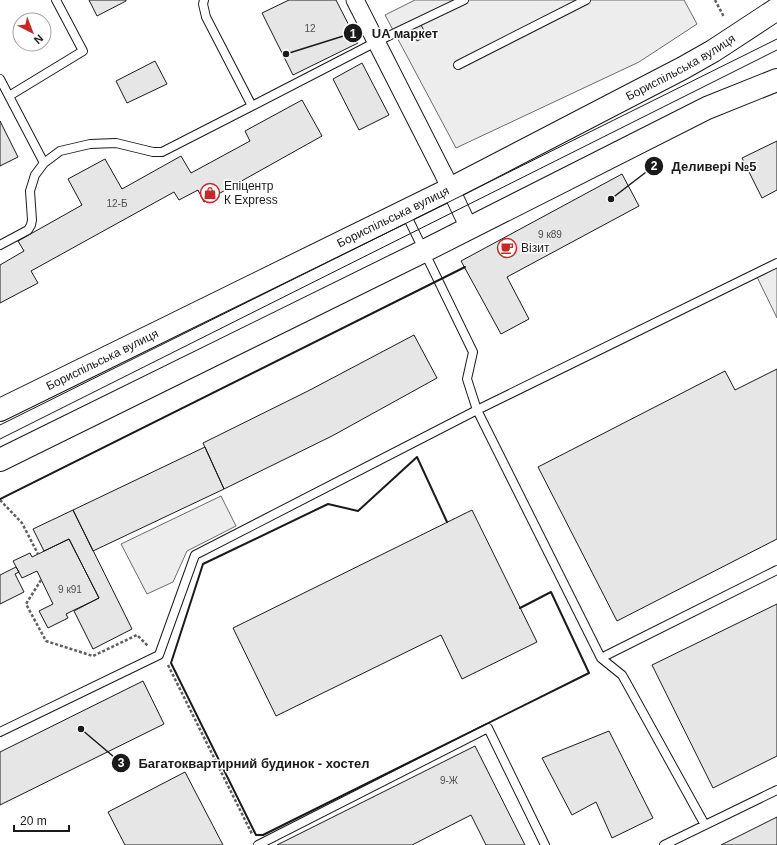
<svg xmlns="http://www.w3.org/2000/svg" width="777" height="845" font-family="Helvetica,sans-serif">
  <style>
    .built { fill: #ededed; stroke: #6a6a6a }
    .building { fill: #e6e6e6; stroke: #1a1a1a }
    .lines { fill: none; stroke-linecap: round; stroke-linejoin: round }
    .lane-casing { stroke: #1a1a1a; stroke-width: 10 }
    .street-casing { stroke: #1a1a1a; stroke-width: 19 }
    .secondary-casing { stroke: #1a1a1a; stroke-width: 24 }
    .path { stroke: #5f5f5f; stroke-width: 2.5; stroke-dasharray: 3 2; stroke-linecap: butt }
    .lane { stroke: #fff; stroke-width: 8 }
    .street { stroke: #fff; stroke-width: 17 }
    .secondary { stroke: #fff; stroke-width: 22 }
    .tram { stroke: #1a1a1a; stroke-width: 1 }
    .wall { stroke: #1a1a1a; stroke-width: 2 }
    .labels { text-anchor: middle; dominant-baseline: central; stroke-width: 3; stroke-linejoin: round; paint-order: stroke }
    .number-label { font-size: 10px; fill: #4d4d4d }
    .street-label { font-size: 12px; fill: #1a1a1a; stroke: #fff }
    .poi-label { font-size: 12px; fill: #1a1a1a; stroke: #fff; text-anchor: start }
    .leader { fill: none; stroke: #1a1a1a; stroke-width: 1.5 }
    .callout-dot { fill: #1a1a1a; stroke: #fff; stroke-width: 1.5 }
    .mark-label { font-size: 12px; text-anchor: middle; font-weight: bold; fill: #fff }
    .callout-label { font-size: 13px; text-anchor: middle; font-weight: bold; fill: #1a1a1a; stroke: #fff; stroke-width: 3; stroke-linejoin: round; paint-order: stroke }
  </style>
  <rect width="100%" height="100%" fill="#fff"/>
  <path class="built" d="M415,0H684L697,24L639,62L456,148L385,15Z
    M777,266V318L757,277Z
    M221,496L236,526L187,551L173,582L147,594L121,544Z"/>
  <path class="building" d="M89,0H126V1L97,16Z
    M289,0H336L358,43L293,75L262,13Z
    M421,25L427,36L417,41L411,29Z
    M155,61L167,84L127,103L116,81Z
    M362,63L389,115L359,130L333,79Z
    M302,100L322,136L204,202L198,190L179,200L174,192L31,271L38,283L0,303V265L24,251L18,241L82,205L68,179L105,159L122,189L181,156L191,173L250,141L245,131Z
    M0,121L18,157L0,166Z
    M777,141V190L762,198L742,158Z
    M622,174L639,206L507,277L529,319L501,334L461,261Z
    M414,335L437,378L332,436L224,489L203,443L308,391Z
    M777,369V539L617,621L538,467L725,371L735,390Z
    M205,447L224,489L93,551L73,510Z
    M73,510L132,629L93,649L74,611L99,598L69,539L44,551L33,529Z
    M472,510L537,642L462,679L441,635L276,716L233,628Z
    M69,539L99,598L66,614L68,618L48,628L39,611L53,604L37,571L22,578L13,561L30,553L32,557Z
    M16,567L19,572L15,574L24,592L0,604V575Z
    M777,604V756L713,788L652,665Z
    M143,681L164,724L0,805V752Z
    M609,731L653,818L612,838L596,802L572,815L542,758Z
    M475,746L525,845H486L471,815L412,845H277Z
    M185,772L223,845H125L108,812Z
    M777,817V845H721Z"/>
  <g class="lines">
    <g class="lane-casing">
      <path id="lane" d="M204,0L203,4L206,17L252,106L376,42L464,0
        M458,65L586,0
        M0,79L44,163
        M9,96L83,51L56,0
        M405,212L473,352L467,379L477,410L601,658L622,675L626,682L705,825
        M0,245L28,230L31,225L32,220L30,191L35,175L44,163L60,151L90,144L116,143L153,152H162L252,106
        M601,658L777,570
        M0,732L159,655L195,555L477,410L777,263
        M258,845L488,728L545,845
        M664,845L777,790"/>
    </g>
    <g class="street-casing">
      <path id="street" d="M355,0L444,175L469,228"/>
    </g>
    <g class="secondary-casing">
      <g id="secondary">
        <path id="s1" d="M0,410L450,189L683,68L713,51L777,9"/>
        <path d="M0,460L424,251L707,108L777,80"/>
      </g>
    </g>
    <path class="path" d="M715,0L724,17
      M0,500L22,523L38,554
      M41,580L26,604L46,641L93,656L137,635L148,646
      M168,665L252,834"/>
    <use href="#lane" class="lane"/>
    <use href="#street" class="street"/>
    <use href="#secondary" class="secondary"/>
    <path class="tram" d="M0,425L777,39
      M0,439L777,50"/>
    <path class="wall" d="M0,499L465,267
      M447,522L417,457L358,511L328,504L203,564L171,663L256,835H263L589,673L551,592L520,608"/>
  </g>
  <defs>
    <g id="shop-ring" transform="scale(1)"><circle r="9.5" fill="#fff" stroke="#c62828" stroke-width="1.5"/><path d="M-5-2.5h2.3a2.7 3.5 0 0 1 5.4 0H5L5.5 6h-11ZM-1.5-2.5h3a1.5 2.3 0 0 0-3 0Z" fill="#c62828"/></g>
    <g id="cafe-ring" transform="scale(1)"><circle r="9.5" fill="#fff" stroke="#c62828" stroke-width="1.5"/><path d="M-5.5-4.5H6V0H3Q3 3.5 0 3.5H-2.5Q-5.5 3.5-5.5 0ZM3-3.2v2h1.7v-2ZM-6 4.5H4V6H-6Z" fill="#c62828"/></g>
  </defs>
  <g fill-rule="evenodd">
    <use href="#shop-ring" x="210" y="193"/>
    <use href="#cafe-ring" x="507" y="248"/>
  </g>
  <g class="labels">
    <g class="number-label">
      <text x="310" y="28">12</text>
      <text x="117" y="203">12-Б</text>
      <text x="550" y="234">9 к89</text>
      <text x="70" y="589">9 к91</text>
      <text x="449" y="780">9-Ж</text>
    </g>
    <g class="street-label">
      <text stroke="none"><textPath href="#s1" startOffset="762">Бориспільська вулиця</textPath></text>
      <text stroke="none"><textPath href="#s1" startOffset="438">Бориспільська вулиця</textPath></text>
      <text stroke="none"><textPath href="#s1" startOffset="114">Бориспільська вулиця</textPath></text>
    </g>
    <g class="poi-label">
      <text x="224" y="186">Епіцентр<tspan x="224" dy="14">К Express</tspan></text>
      <text x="521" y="248">Візит</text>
    </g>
  </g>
  <path class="leader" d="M286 54L353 33M611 199L654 166M81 729L121 763"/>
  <g class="callout-dot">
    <circle cx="286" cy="54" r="4"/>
    <circle cx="611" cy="199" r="4"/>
    <circle cx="81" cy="729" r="4"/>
    <circle cx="353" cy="33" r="10"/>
    <circle cx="654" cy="166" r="10"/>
    <circle cx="121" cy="763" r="10"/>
  </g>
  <g class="mark-label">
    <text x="353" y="38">1</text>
    <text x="654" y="170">2</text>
    <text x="121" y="767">3</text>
  </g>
  <g class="callout-label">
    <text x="405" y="38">UA маркет</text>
    <text x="714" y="171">Деливері №5</text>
    <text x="254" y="768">Багатоквартирний будинок - хостел</text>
  </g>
  <g transform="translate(32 32) rotate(138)"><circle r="19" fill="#ffffff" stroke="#a3a3a3"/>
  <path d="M0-3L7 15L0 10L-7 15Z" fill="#c62828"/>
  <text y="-6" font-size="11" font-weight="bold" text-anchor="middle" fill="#1a1a1a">N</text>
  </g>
  <path d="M14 825v6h55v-6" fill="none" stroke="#1a1a1a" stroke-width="2"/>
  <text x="20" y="825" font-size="12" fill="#1a1a1a" stroke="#ffffff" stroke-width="3" paint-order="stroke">20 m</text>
</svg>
